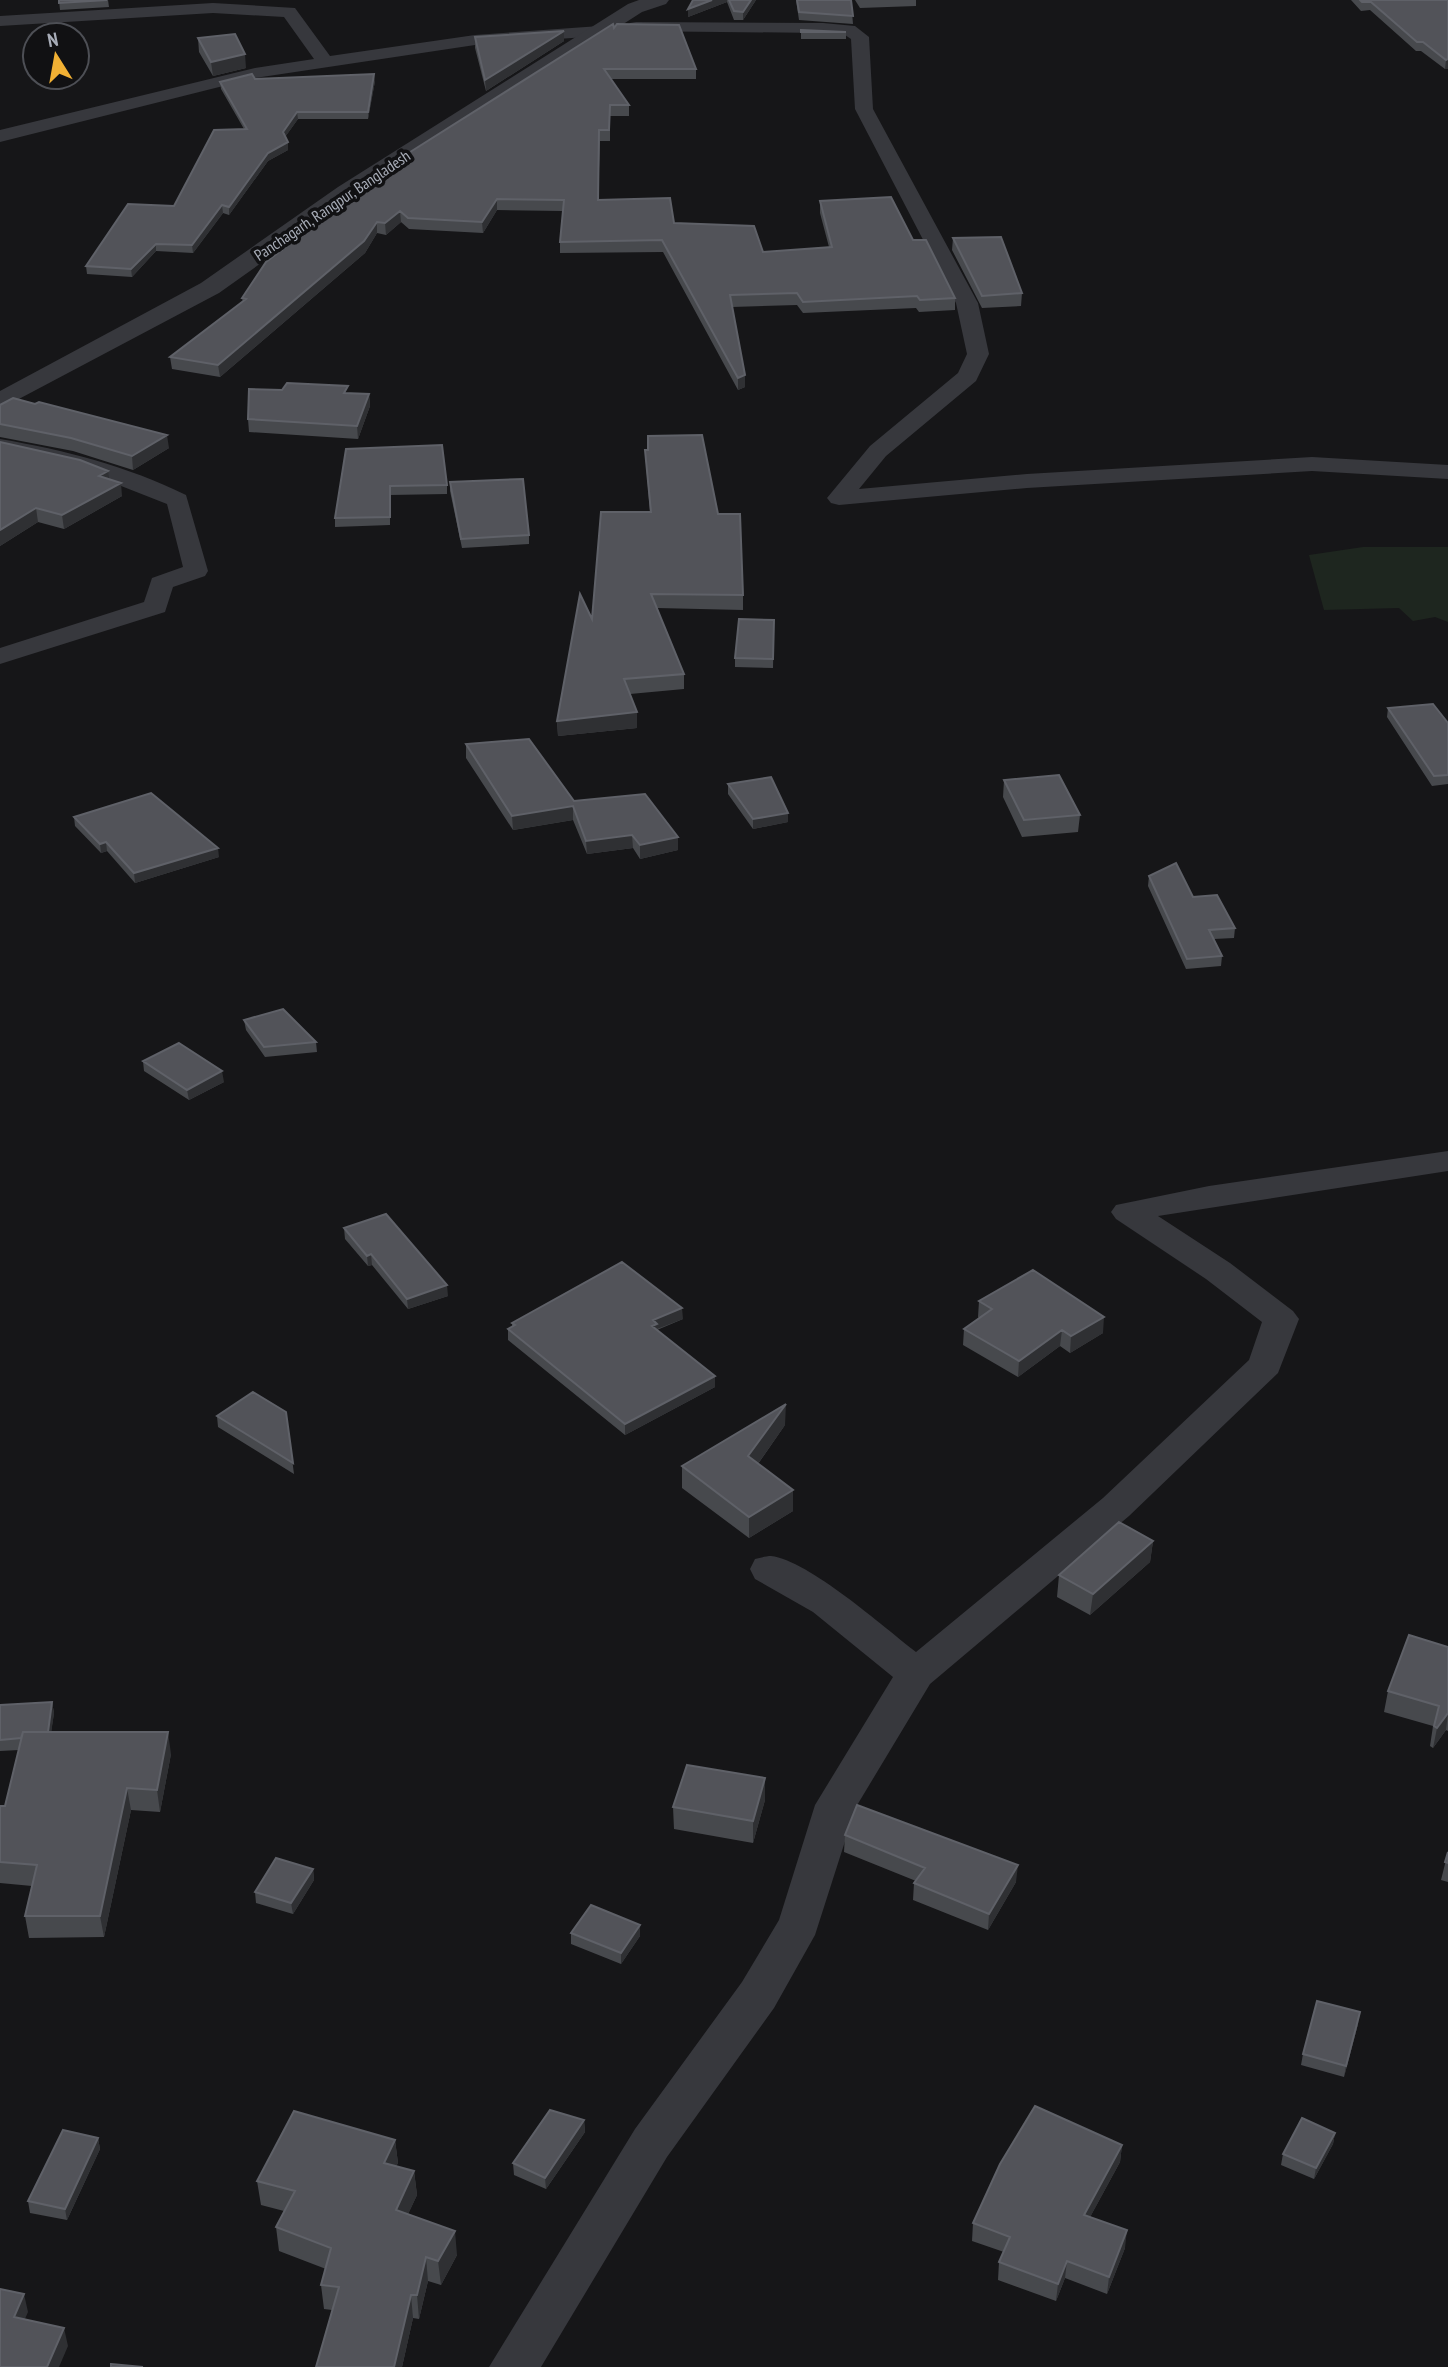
<svg xmlns="http://www.w3.org/2000/svg" width="1448" height="2367" font-family="'PT Sans Narrow',sans-serif">
  <style>
    .green { fill: #1e261f }
    .lines { fill: none; stroke-linecap: round; stroke-linejoin: round }
    .minor { fill: #37383d; fill-rule: evenodd }
    .tertiary { fill: #37383d; fill-rule: evenodd }
    .wall { fill: #47494d }
    .shaded-wall { fill: #2f3033 }
    .building { fill: #525359; stroke: #5f6168; stroke-width: 2 }
    .labels { text-anchor: middle; dominant-baseline: central; stroke-width: 7; stroke-linejoin: round; paint-order: stroke }
    .far-street-label { font-size: 16px; fill: #a8adb8; stroke: #111113 }
  </style>
  <rect width="100%" height="100%" fill="#161618"/>
  <path class="green" d="M1363,547H1448V622L1435,617L1413,621L1399,608L1324,610L1309,555Z"/>
  <g class="lines">
    <path class="minor" d="M213,3L295,8L330,56L475,35L600,26L609,31L600,36L475,45L255,78L0,142V130L255,68L314,59L284,17L213,13L0,26V16Z
      M636,22L823,23L855,26L869,37L873,109L978,303L989,354L976,381L886,456L859,489L1027,474L1312,457L1448,465V479L1312,471L1027,488L839,505L831,503L827,498L870,446L958,373L967,354L956,303L855,109L851,39L845,35L823,33L630,31L627,27L630,23Z
      M0,439C65,450 127,466 186,495L208,571L205,576L173,587L165,612L0,664V648L144,602L152,578L183,567L167,504L83,471L0,453Z
      M1448,1151V1171L1158,1216L1230,1263L1293,1311L1299,1319L1278,1373L1129,1516L930,1684L856,1807L815,1935L774,2008L667,2157L541,2367H489L635,2129L742,1982L779,1920L815,1805L893,1677L813,1612L755,1579L750,1569L755,1559C760,1558 766,1556 771,1556C808,1560 885,1628 916,1652L1103,1498L1249,1360L1262,1322L1206,1279L1116,1219L1111,1212L1116,1205L1209,1186Z"/>
    <path class="tertiary" d="M639,0H669L666,4L642,12L354,197L219,293L0,409V391L201,283L338,187L628,4Z"/>
  </g>
  <path class="wall" d="M59,0H108L109,7L60,10Z
    M693,0H756L743,20H734L727,2L688,17Z
    M796,0H851L853,24L799,20Z
    M855,0H916V6L860,8Z
    M1351,0H1448V69H1445L1421,51H1416L1370,10L1361,11Z
    M614,28L696,69V79H611L629,105V116H610V141H600L598,200L674,223L763,252L829,247L820,213V201L913,240L955,298V310L919,312L916,308L803,313L797,305L732,307L745,387L738,390L663,252L560,253V242L563,211L497,210L483,233L409,229L401,222L386,235L377,233L365,253L220,377L172,369L170,357L243,302L242,298Z
    M801,30L846,32V39H801Z
    M564,31V41L486,91L475,48V37Z
    M198,38L246,68L213,76L199,52Z
    M255,79L375,81L368,119H298L285,137L288,142V150L268,161L229,215L223,213L193,253L156,251L132,277L87,274L86,266L174,206L244,129L221,89L220,82Z
    M953,238L1022,293L1021,306L982,308L952,250Z
    M348,393L369,394L370,406L358,439L249,432L248,419Z
    M0,405L169,448L133,470L73,451L0,437Z
    M648,436L718,514L743,595V610L657,608L684,674V689L630,694L637,728L558,736L557,721L592,619L650,512L646,464L645,450H648Z
    M0,442L109,479L122,496L64,529L38,522L0,546Z
    M346,449L447,485V494L390,495V525L335,527V518Z
    M450,482L529,535V544L462,548L450,491Z
    M774,620L773,668L735,667V658Z
    M1388,708L1448,723V784L1432,786L1387,717Z
    M466,744L574,801L678,850L640,859L633,848L587,854L573,820L513,830L466,758Z
    M1004,780L1080,815L1078,832L1022,837L1003,797Z
    M728,784L788,822L753,829L728,794Z
    M74,817L219,857L135,883L107,851L101,853L75,826Z
    M1149,876L1193,897L1235,928L1234,938L1214,939L1222,956L1221,966L1186,969L1148,886Z
    M244,1020L316,1042L317,1052L265,1057L246,1030Z
    M143,1061L224,1082L189,1100L144,1071Z
    M344,1228L448,1296L408,1309L372,1265L368,1266L345,1239Z
    M979,1301L1103,1333L1070,1353L1060,1346L1018,1377L963,1345L964,1329L979,1318L978,1317Z
    M683,1319L657,1330L715,1376V1387L625,1435L508,1340V1329L512,1327V1323Z
    M286,1412L294,1474L218,1427L217,1416Z
    M785,1425L758,1464L793,1511L749,1538L682,1488V1466Z
    M1153,1541L1150,1562L1090,1615L1057,1597L1059,1575Z
    M1448,1647V1731L1446,1730L1433,1748L1430,1746L1433,1726L1384,1712L1388,1691Z
    M52,1702L54,1713L51,1732L171,1754L160,1812L131,1810L104,1937L29,1938L25,1916L32,1886L0,1883V1806H5L19,1750L0,1751V1705Z
    M765,1778V1800L753,1843L674,1829L673,1807Z
    M845,1835L1016,1882L988,1930L913,1900L914,1883L916,1881L844,1852Z
    M1448,1852V1882L1441,1880Z
    M313,1869L314,1880L293,1914L256,1903L255,1892Z
    M640,1925V1936L621,1964L571,1944V1933Z
    M1358,2024L1344,2077L1301,2065L1303,2054Z
    M584,2120L585,2132L546,2189L514,2175L513,2163Z
    M1335,2133L1333,2144L1314,2179L1281,2165L1283,2154Z
    M98,2138L100,2149L67,2220L30,2213L28,2201Z
    M395,2140L398,2163L396,2166L414,2171L417,2195L408,2214L457,2255L441,2285L428,2281L419,2319L413,2318L402,2367H316L332,2310L324,2309L321,2285L326,2269L279,2251L276,2227L284,2211L261,2205L257,2181Z
    M1122,2145L1120,2162L1090,2217L1125,2248L1107,2294L1065,2278L1056,2301L998,2280L999,2262L1004,2252L972,2241L973,2223Z"/>
  <path class="shaded-wall" d="M712,0H727V2L688,17V9Z
    M751,0H756L743,20V12Z
    M564,31V41L486,91L485,80Z
    M245,54L246,68L213,76L211,62Z
    M1448,59V69H1445L1446,60Z
    M374,74L375,81L368,119V112Z
    M297,112L298,119L283,140V132Z
    M288,142V150L268,161L229,215V207L268,153Z
    M497,199V210L483,233L482,222Z
    M222,205L223,213L193,253L192,245Z
    M400,211L401,222L386,235L385,223Z
    M377,222V233L365,253L220,377L218,365Z
    M156,244V251L132,277L131,269Z
    M745,375V387L738,390V378Z
    M369,394L370,406L358,439L357,426Z
    M167,435L169,448L133,470L132,456Z
    M108,471L110,484L99,476Z
    M121,483L122,496L64,529L62,515Z
    M36,508L38,522L0,546V530Z
    M637,712V728L558,736L557,721Z
    M573,806V820L513,830L512,816Z
    M788,813V822L753,829V819Z
    M632,835L633,848L587,854L586,841Z
    M678,837V850L640,859V845Z
    M106,842L107,851L101,853L100,844Z
    M218,848L219,857L135,883L134,873Z
    M222,1071L224,1082L189,1100L187,1090Z
    M371,1254L372,1265L368,1266L367,1256Z
    M447,1285L448,1296L408,1309L407,1299Z
    M682,1308L683,1319L657,1329V1334L652,1337L653,1320Z
    M1104,1317L1103,1333L1070,1353L1071,1336Z
    M1062,1330L1060,1346L1018,1377L1019,1361Z
    M715,1376V1387L625,1435V1424Z
    M786,1404L785,1425L748,1478V1456Z
    M793,1490V1511L749,1538V1517Z
    M1153,1541L1150,1562L1090,1615L1093,1594Z
    M52,1702L54,1713L49,1748L47,1737Z
    M1448,1713L1446,1730L1433,1748L1437,1728Z
    M168,1732L171,1754L160,1812L157,1790Z
    M765,1778V1800L753,1843V1821Z
    M127,1788L131,1810L104,1937L100,1916Z
    M1018,1865L1016,1882L988,1930L989,1914Z
    M313,1869L314,1880L293,1914L291,1903Z
    M640,1925V1936L621,1964V1953Z
    M1360,2012L1358,2024L1344,2077L1346,2066Z
    M584,2120L585,2132L546,2189L545,2178Z
    M1335,2133L1333,2144L1314,2179L1316,2168Z
    M98,2138L100,2149L67,2220L65,2209Z
    M395,2140L398,2163L386,2187L384,2163Z
    M1122,2145L1120,2162L1082,2232L1084,2215Z
    M414,2171L417,2195L399,2234L396,2210Z
    M1127,2230L1125,2248L1107,2294L1109,2277Z
    M455,2231L457,2255L441,2285L438,2261Z
    M426,2257L428,2281L419,2319L417,2295Z
    M1067,2261L1065,2278L1056,2301L1058,2284Z
    M24,2294L28,2312L18,2335L14,2317Z
    M411,2295L413,2318L402,2367H394Z
    M64,2328L68,2346L59,2367H47Z"/>
  <path class="building" d="M59,0H107L59,3Z
    M693,0H712L688,9Z
    M729,0H751L743,12L734,11Z
    M797,0H851L853,16L799,12Z
    M1360,0H1448V59L1446,60L1423,42H1417L1371,2H1362Z
    M613,24L614,28L617,24L679,25L696,69H604L629,105H610L609,130H599L598,200L670,198L674,223L754,226L763,252L832,247L820,201L891,197L913,240H926L955,298L920,300L917,296L803,302L797,293L730,295L745,375L738,378L662,240L560,242L564,200L497,199L482,222L408,218L400,211L385,223L377,222L364,241L218,365L170,357L246,299L242,298L266,262L407,154Z
    M801,30L846,32H801Z
    M564,31L485,80L475,37Z
    M235,34L245,54L211,62L198,38Z
    M252,74L255,79L374,74L368,112H297L283,132L288,142L268,153L229,207L222,205L192,245L156,244L131,269L86,266L128,204L174,206L214,130L247,129L220,82Z
    M1001,237L1022,293L982,296L953,238Z
    M287,383L348,386L344,393L369,394L357,426L248,419L249,389L282,390Z
    M13,398L35,404L39,402L167,435L132,456L71,438L0,424V405Z
    M702,435L718,514H740L743,595L651,594L684,674L624,679L637,712L557,721L580,594L592,619L601,512H651L645,450H648V436Z
    M0,442L80,460L108,471L99,476L121,483L62,515L36,508L0,530Z
    M442,445L447,485L390,486V517L335,518L346,449Z
    M523,479L529,535L461,539L450,482Z
    M739,619L774,620L773,659L735,658Z
    M1433,704L1448,723V775L1434,776L1388,708Z
    M529,739L574,801L645,794L678,837L640,845L632,835L586,841L573,806L512,816L466,744Z
    M1059,775L1080,815L1024,820L1004,780Z
    M771,777L788,813L753,819L728,784Z
    M151,793L218,848L134,873L106,842L100,844L74,817Z
    M1176,863L1193,897L1217,895L1235,928L1209,930L1222,956L1187,959L1149,876Z
    M283,1009L316,1042L264,1047L244,1020Z
    M179,1043L222,1071L187,1090L143,1061Z
    M386,1214L447,1285L407,1299L371,1254L367,1256L344,1228Z
    M622,1262L682,1308L653,1320L657,1324L652,1326L715,1376L625,1424L508,1329L515,1325L512,1323Z
    M1033,1270L1104,1317L1071,1336L1062,1330L1019,1361L964,1329L992,1309L979,1301Z
    M253,1392L286,1412L293,1463L217,1416Z
    M786,1404L748,1456L793,1490L749,1517L682,1466Z
    M1119,1522L1153,1541L1093,1594L1059,1575Z
    M1409,1635L1448,1647V1713L1437,1728L1434,1726L1439,1706L1388,1691Z
    M52,1702L48,1732H23L21,1738L0,1740V1705Z
    M23,1732H168L157,1790L127,1788L100,1916H25L37,1865L0,1862V1806H5Z
    M687,1765L765,1778L753,1821L673,1807Z
    M857,1805L1018,1865L989,1914L914,1883L925,1868L845,1835Z
    M1448,1852V1863L1445,1862Z
    M276,1858L313,1869L291,1903L255,1892Z
    M591,1905L640,1925L621,1953L571,1933Z
    M1317,2001L1360,2012L1346,2066L1303,2054Z
    M1035,2106L1122,2145L1084,2215L1127,2230L1109,2277L1067,2261L1058,2284L999,2262L1010,2237L973,2223L1000,2164Z
    M550,2110L584,2120L545,2178L513,2163Z
    M294,2111L395,2140L384,2163L414,2171L396,2210L455,2231L438,2261L426,2257L417,2295H411L394,2367H316L339,2287L321,2285L331,2248L276,2227L295,2191L257,2181Z
    M1302,2118L1335,2133L1316,2168L1283,2154Z
    M63,2130L98,2138L65,2209L28,2201Z
    M0,2289L24,2294L14,2317L64,2328L47,2367H0Z
    M111,2364L143,2367H111Z"/>
  <g class="labels">
    <g class="far-street-label">
      <text transform="translate(332 205) rotate(-34)">Panchagarh, Rangpur, Bangladesh</text>
    </g>
  </g>
  <g transform="translate(56 56) rotate(349)"><circle r="33" fill="#111113" stroke="#4d4f55" stroke-width="2"/>
  <path d="M0-5L12 26L0 18L-12 26Z" fill="#f2b134"/>
  <text y="-10" font-size="19" font-weight="bold" text-anchor="middle" fill="#a8adb8">N</text>
  </g>
</svg>
